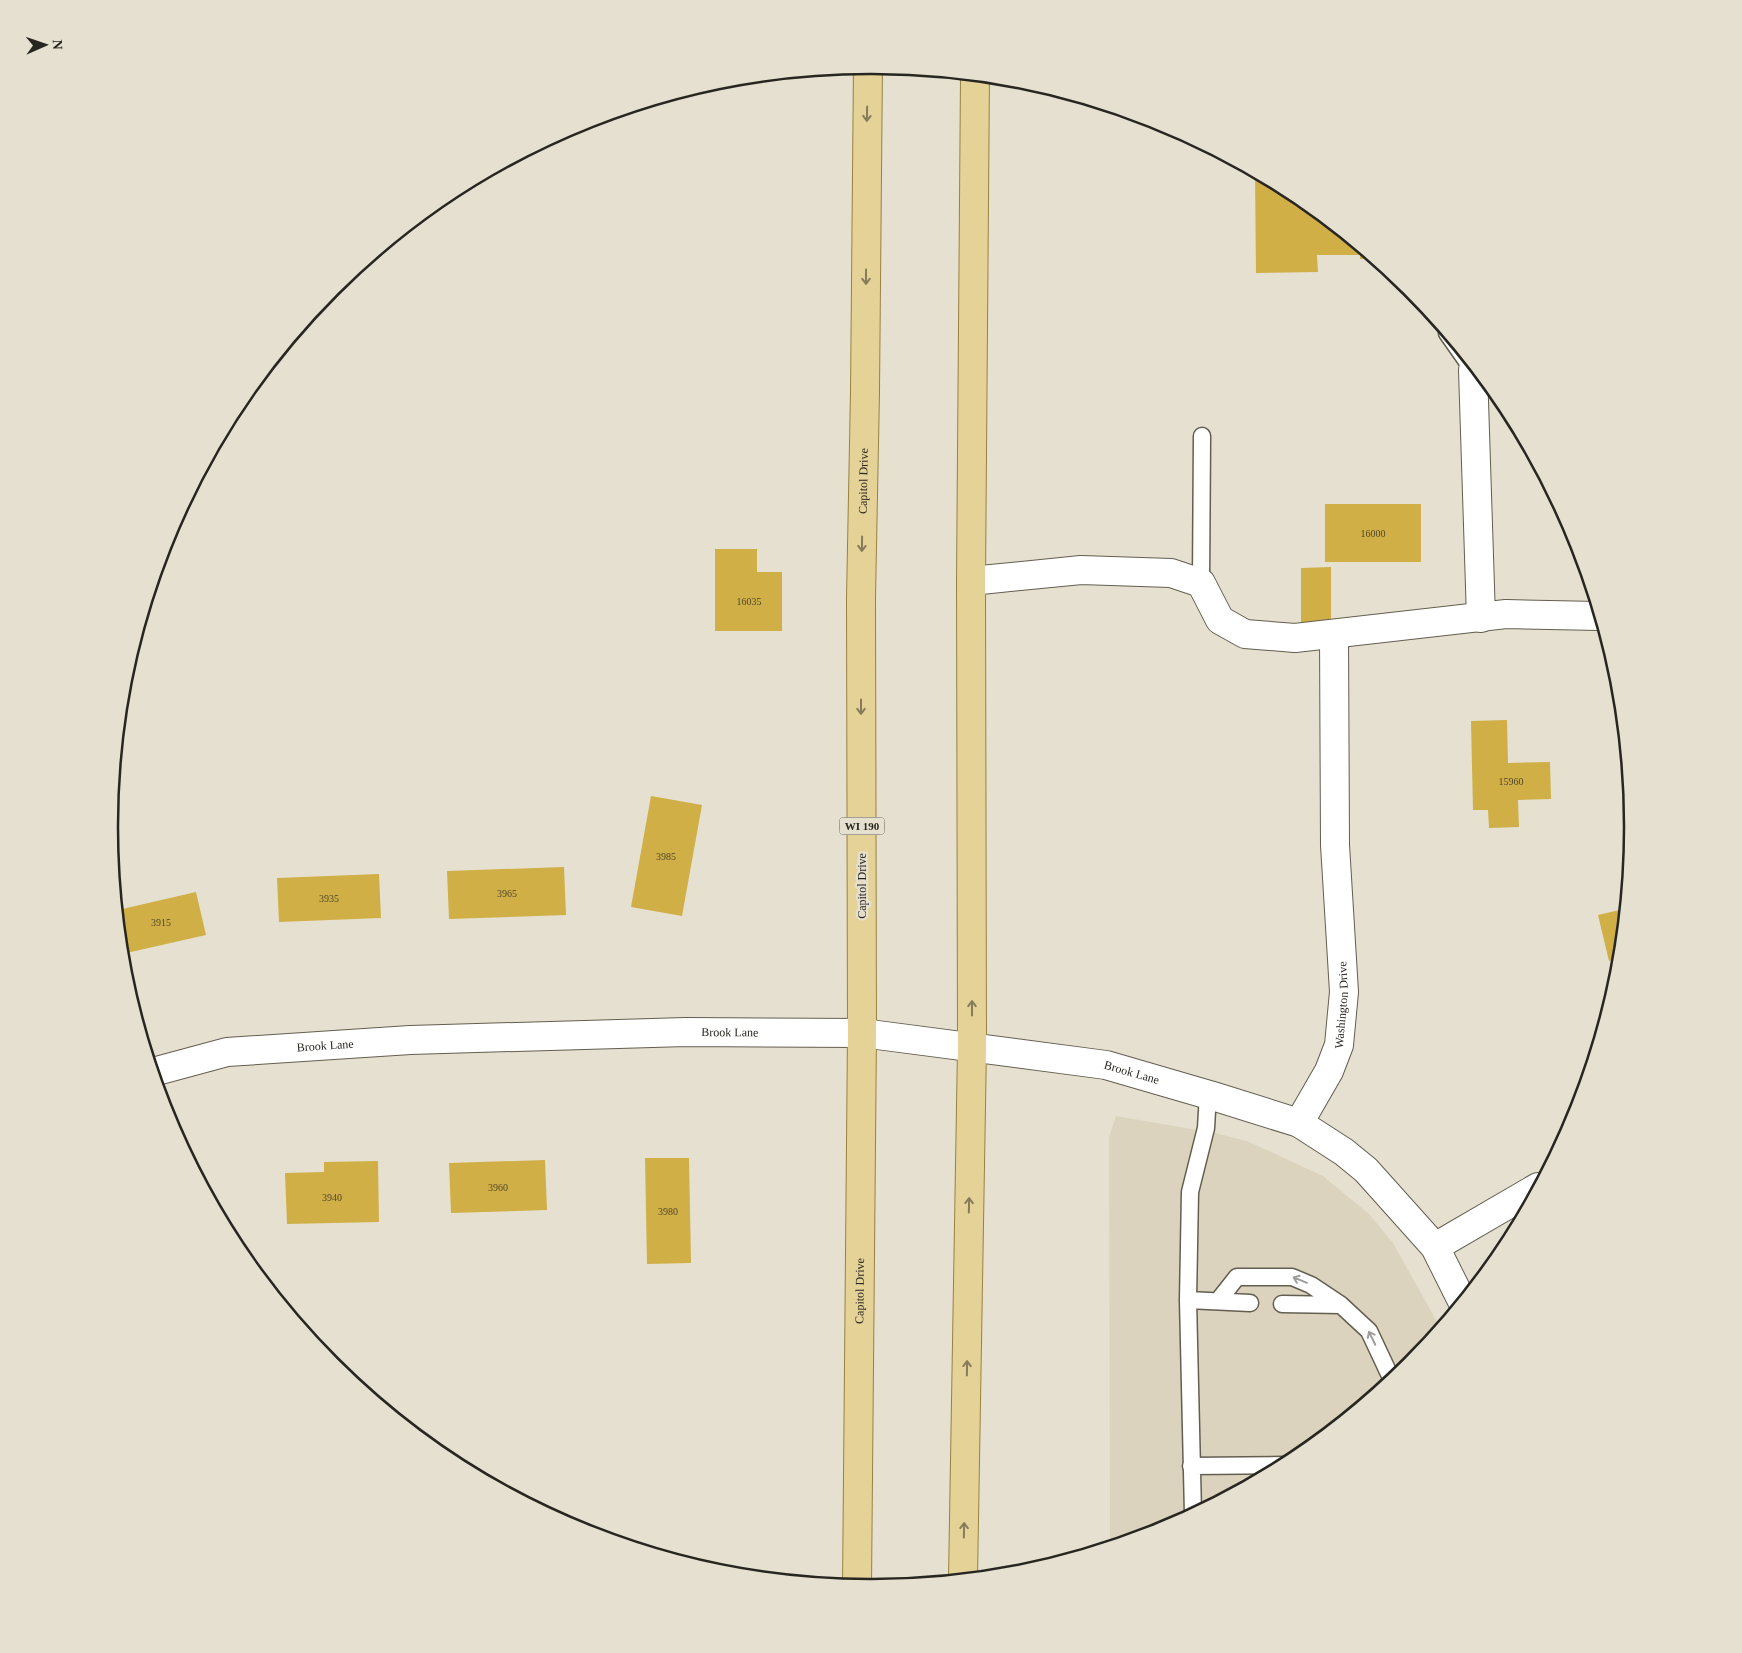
<svg xmlns="http://www.w3.org/2000/svg" width="1742" height="1653" font-family="Georgia,serif">
  <style>
    .built { fill: #dbd3bd }
    .building { fill: #d0af47 }
    .lines { fill: none; stroke-linecap: round; stroke-linejoin: round }
    .lane-casing { stroke: #635e50; stroke-width: 19 }
    .street-casing { stroke: #635e50; stroke-width: 30 }
    .primary-casing { stroke: #988240; stroke-width: 30 }
    .lane { stroke: #fff; stroke-width: 16 }
    .street { stroke: #fff; stroke-width: 28 }
    .primary { stroke: #e5d297; stroke-width: 28 }
    .oneway { stroke: #867c5c }
    .oneway2 { stroke: #9e9d9b }
    .labels { text-anchor: middle; dominant-baseline: central; stroke-width: 4.5; stroke-linejoin: round; paint-order: stroke }
    .number-label { font-size: 10px; fill: #52482a }
    .shield { fill: #e6e0d0; stroke: #615e55; stroke-width: 1 }
    .shield-label { font-size: 11px; font-weight: bold; fill: #282620 }
    .street-label { font-size: 12px; fill: #282620; stroke: #e6e0d0 }
    .rim { fill: none; stroke: #282620; stroke-width: 2.5 }
  </style>
  <rect width="100%" height="100%" fill="#e6e0d0"/>
  <path class="built" d="M1116,1116L1215,1133L1247,1141L1323,1176L1369,1214L1393,1243L1440,1327L1409,1365L1294,1460L1162,1530L1110,1546L1109,1137Z"/>
  <path class="building" d="M1255,173L1294,193L1379,263H1373L1372,258L1360,259V255H1317L1318,272L1256,273Z
    M1325,504H1421V562H1325Z
    M715,549H757V572H782V631H715Z
    M1331,567V629L1301,628V568Z
    M1507,720L1508,763L1550,762L1551,799L1518,800L1519,827L1489,828L1488,810H1473L1471,721Z
    M651,796L702,805L682,916L631,907Z
    M564,867L566,915L449,919L447,871Z
    M379,874L381,918L279,922L277,878Z
    M196,892L206,935L122,954L118,910Z
    M1624,909L1619,958L1609,961L1598,915Z
    M645,1158H689L691,1263L647,1264Z
    M545,1160L547,1210L451,1213L449,1163Z
    M378,1161L379,1222L287,1224L285,1173L324,1172V1162Z"/>
  <g class="lines">
    <g class="lane-casing">
      <path id="lane" d="M1447,333L1473,370
        M1201,583L1202,436
        M1188,1300L1250,1303
        M1218,1301L1237,1277H1292L1311,1285L1341,1305L1369,1331L1392,1380
        M1282,1304L1341,1305
        M1191,1466L1284,1465
        M1193,1514L1188,1300L1190,1192L1206,1128L1208,1094"/>
    </g>
    <g class="street-casing">
      <g id="street">
        <path d="M1477,370H1473L1481,618"/>
        <path d="M971,581L1081,570L1171,573L1201,583L1220,620L1245,634L1295,638L1506,614L1599,616"/>
        <path id="s1" d="M153,1072L227,1052L410,1040L686,1032L862,1033L1106,1065L1216,1097L1299,1123L1344,1152L1366,1170L1435,1247L1462,1301"/>
        <path id="s2" d="M1299,1123L1329,1071L1339,1045L1344,992L1335,845L1334,634"/>
        <path d="M1435,1247L1538,1187"/>
      </g>
    </g>
    <g class="primary-casing">
      <g id="primary">
        <path d="M963,1579L972,1047L971,581L975,75"/>
        <path id="s3" d="M857,1587L862,1033L861,598L865,392L868,65"/>
      </g>
    </g>
    <use href="#lane" class="lane"/>
    <use href="#street" class="street"/>
    <use href="#primary" class="primary"/>
  </g>
  <defs><path id="oneway-shaft" d="M-6 0H5M1.5-3L5.5 0L1.5 3" fill="none" stroke-width="1.6" stroke-linecap="round" stroke-linejoin="round" transform="scale(1.25)"/></defs>
  <g class="oneway">
    <use href="#oneway-shaft" transform="translate(867 114) rotate(91)"/>
    <use href="#oneway-shaft" transform="translate(866 277) rotate(90)"/>
    <use href="#oneway-shaft" transform="translate(862 544) rotate(91)"/>
    <use href="#oneway-shaft" transform="translate(861 707) rotate(90)"/>
    <use href="#oneway-shaft" transform="translate(972 1008) rotate(-90)"/>
    <use href="#oneway-shaft" transform="translate(969 1205) rotate(-89)"/>
    <use href="#oneway-shaft" transform="translate(967 1368) rotate(-89)"/>
    <use href="#oneway-shaft" transform="translate(964 1530) rotate(-89)"/>
  </g>
  <g class="oneway2">
    <use href="#oneway-shaft" transform="translate(1300 1280) rotate(-158)"/>
    <use href="#oneway-shaft" transform="translate(1372 1338) rotate(-116)"/>
  </g>
  <g class="labels">
    <g class="number-label">
      <text x="1373" y="533">16000</text>
      <text x="749" y="601">16035</text>
      <text x="1511" y="781">15960</text>
      <text x="666" y="856">3985</text>
      <text x="507" y="893">3965</text>
      <text x="329" y="898">3935</text>
      <text x="161" y="922">3915</text>
      <text x="498" y="1187">3960</text>
      <text x="332" y="1197">3940</text>
      <text x="668" y="1211">3980</text>
    </g>
    <rect class="shield" x="839.5" y="817.5" width="45" height="17" rx="4"/>
    <g class="shield-label">
      <text x="862" y="826">WI 190</text>
    </g>
    <g class="street-label">
      <text stroke="none"><textPath href="#s3" startOffset="1106">Capitol Drive</textPath></text>
      <text transform="translate(862 886) rotate(-90)">Capitol Drive</text>
      <text stroke="none"><textPath href="#s2" startOffset="128">Washington Drive</textPath></text>
      <text stroke="none"><textPath href="#s1" startOffset="580">Brook Lane</textPath></text>
      <text stroke="none"><textPath href="#s1" startOffset="175">Brook Lane</textPath></text>
      <text stroke="none"><textPath href="#s1" startOffset="985">Brook Lane</textPath></text>
      <text stroke="none"><textPath href="#s3" startOffset="296">Capitol Drive</textPath></text>
    </g>
  </g>
  <path d="M0 0H1742V1653H0ZM870 74H872A752 752 0 0 1 1624 826V827A752 752 0 0 1 872 1579H870A752 752 0 0 1 118 827V826A752 752 0 0 1 870 74Z" fill="#e6e0d0" fill-rule="evenodd"/>
  <path class="rim" d="M870 74H872A752 752 0 0 1 1624 826V827A752 752 0 0 1 872 1579H870A752 752 0 0 1 118 827V826A752 752 0 0 1 870 74Z"/>
  <g transform="translate(45 45) rotate(88)" stroke="#e6e0d0" stroke-width="4" paint-order="stroke">
  <path d="M0-4L9 19L0 12L-9 19Z" fill="#282620"/>
  <text y="-8" font-size="14" font-weight="bold" text-anchor="middle" fill="#282620">N</text>
  </g>
</svg>
